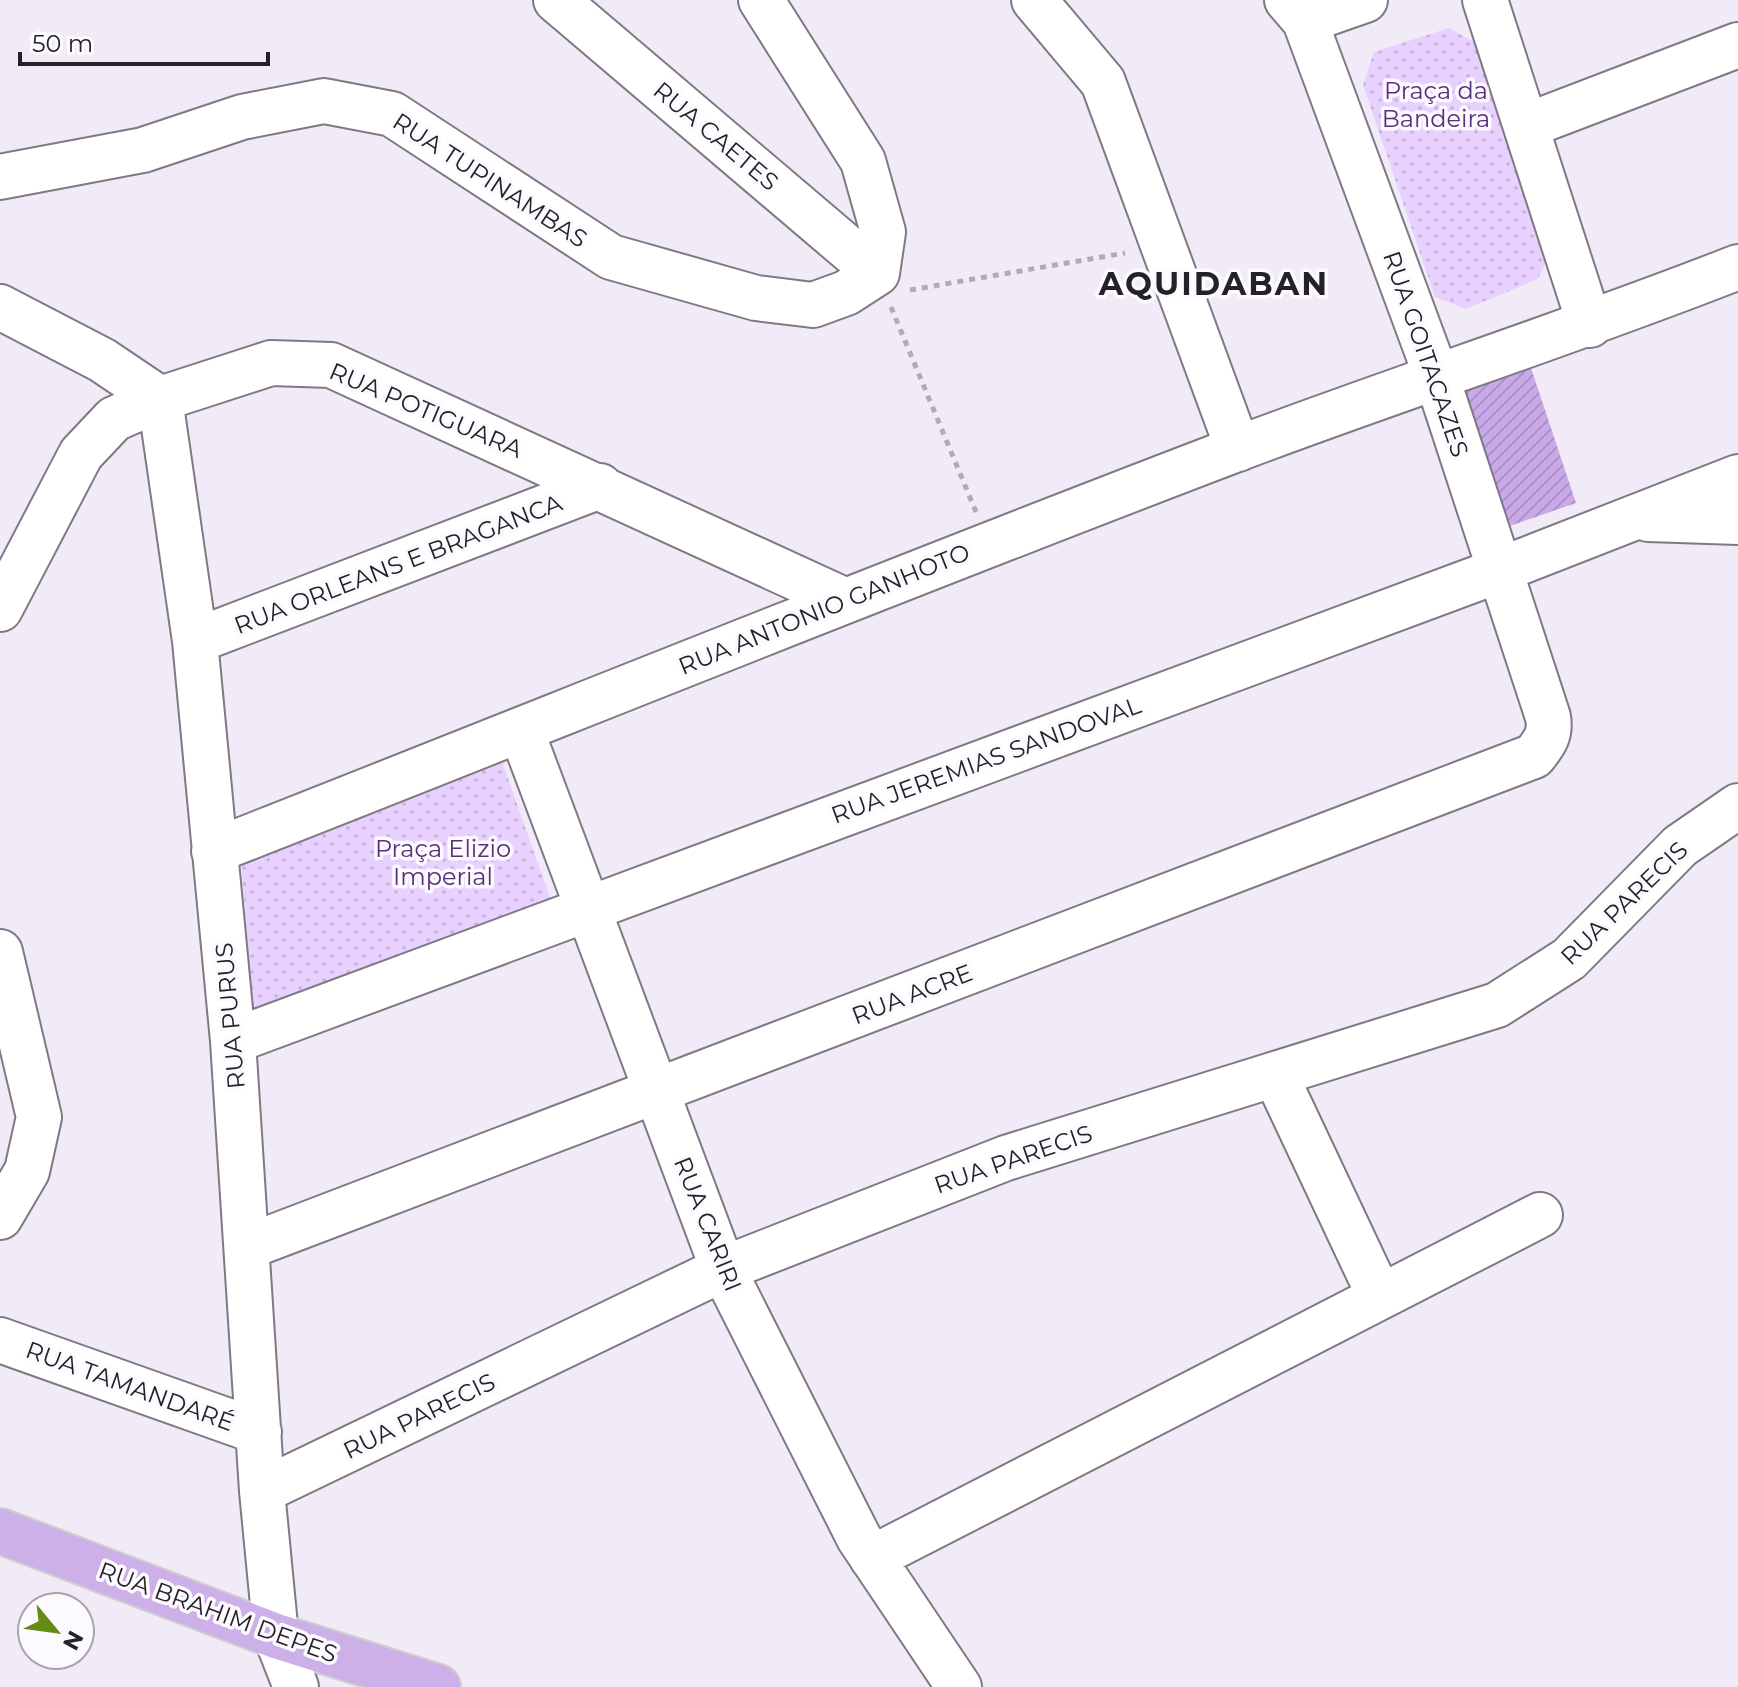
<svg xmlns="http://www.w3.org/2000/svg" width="1738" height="1687" font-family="Montserrat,sans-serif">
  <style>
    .green { fill: url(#green-dots) }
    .building { fill: url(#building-hatch) }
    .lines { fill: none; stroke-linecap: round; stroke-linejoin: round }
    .minor-casing { stroke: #7e7983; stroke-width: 48 }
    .major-casing { stroke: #cfcecf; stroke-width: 48 }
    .path { stroke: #b0acb6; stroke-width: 5; stroke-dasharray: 6 6; stroke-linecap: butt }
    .minor { stroke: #fff; stroke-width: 44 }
    .major { stroke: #ceb0e9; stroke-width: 44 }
    .labels { text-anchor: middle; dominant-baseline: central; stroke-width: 7; stroke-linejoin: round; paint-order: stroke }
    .park-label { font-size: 24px; fill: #582f79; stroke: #fcfafe }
    .street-label { font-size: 24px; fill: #242226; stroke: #fcfafe }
    .district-label { font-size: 32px; font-weight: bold; letter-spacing: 2px; fill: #242226; stroke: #fcfafe }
  </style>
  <defs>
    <pattern id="green-dots" width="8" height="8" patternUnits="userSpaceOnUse" patternTransform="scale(2)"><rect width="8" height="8" fill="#e8d1ff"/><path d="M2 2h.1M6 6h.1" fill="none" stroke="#c7b3da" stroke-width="1.8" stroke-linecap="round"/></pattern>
    <pattern id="building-hatch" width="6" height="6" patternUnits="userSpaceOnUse" patternTransform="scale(2)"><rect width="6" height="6" fill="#c9a9e8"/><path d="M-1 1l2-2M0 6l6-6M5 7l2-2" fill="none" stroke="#ac91c7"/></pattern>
  </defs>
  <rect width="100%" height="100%" fill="#f0ebf7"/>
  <path class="green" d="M1449,28L1482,46L1550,252L1538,279L1466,309L1435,297L1363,85L1374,52Z
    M501,759L551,900L253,1014L241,860Z"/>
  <path class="building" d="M1529,362L1576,503L1504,528L1458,389Z"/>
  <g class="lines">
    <g class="minor-casing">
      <path id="minor" d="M556,0L877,273
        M761,0L863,161L883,232L877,273
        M1034,0L1103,82L1238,449
        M1485,0L1590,325
        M1305,21L1365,0
        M1526,126L1738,45
        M0,177L143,150L242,117L324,101L392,114L611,257L756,298L813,305L846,293L877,273
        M0,307L102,360L160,399L195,641L233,1041L262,1491L276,1636L296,1687
        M1648,519L1738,522
        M0,609L81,454L114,419L160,399L271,363L331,365L844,600
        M195,641L600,486
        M521,730L723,1269L859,1538L959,1687
        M214,851C555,717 895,579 1237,449C1404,386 1573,332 1738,267
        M0,952L39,1117L27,1171L0,1217
        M233,1041L1500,570L1738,477
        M1275,1074L1380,1297
        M247,1247L1534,756C1545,742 1551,734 1548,717L1436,375L1305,21L1287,0
        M0,1340L259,1432
        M262,1491L723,1269L1006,1158L1497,1005L1569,959L1680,846L1738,806
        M872,1558L1540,1215"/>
    </g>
    <g class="major-casing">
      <path id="major" d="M0,1531L276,1636L438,1687"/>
    </g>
    <path class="path" d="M910,290L1125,253
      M891,307L976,512"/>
    <use href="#minor" class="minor"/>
    <use href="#major" class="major"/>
  </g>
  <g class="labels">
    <g class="park-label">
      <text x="1436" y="90">Praça da<tspan x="1436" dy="28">Bandeira</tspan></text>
      <text x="443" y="848">Praça Elizio<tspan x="443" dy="28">Imperial</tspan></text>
    </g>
    <g class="street-label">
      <text transform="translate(716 136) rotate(40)">RUA CAETES</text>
      <text transform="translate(490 180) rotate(33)">RUA TUPINAMBAS</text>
      <text transform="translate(1426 354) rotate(71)">RUA GOITACAZES</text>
      <text transform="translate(426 410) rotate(23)">RUA POTIGUARA</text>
      <text transform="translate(398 564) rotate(-21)">RUA ORLEANS E BRAGANCA</text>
      <text transform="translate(824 609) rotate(-22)">RUA ANTONIO GANHOTO</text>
      <text transform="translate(986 760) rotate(-20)">RUA JEREMIAS SANDOVAL</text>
      <text transform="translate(1624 903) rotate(-44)">RUA PARECIS</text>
      <text transform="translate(912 994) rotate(-21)">RUA ACRE</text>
      <text transform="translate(230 1016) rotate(-95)">RUA PURUS</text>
      <text transform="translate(1013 1159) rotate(-19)">RUA PARECIS</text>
      <text transform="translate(708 1224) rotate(68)">RUA CARIRI</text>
      <text transform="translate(130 1386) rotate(20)">RUA TAMANDARÉ</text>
      <text transform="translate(419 1416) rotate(-26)">RUA PARECIS</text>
      <text transform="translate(218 1612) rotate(20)">RUA BRAHIM DEPES</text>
    </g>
    <g class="district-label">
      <text x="1214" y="283">AQUIDABAN</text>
    </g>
  </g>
  <g transform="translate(56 1631) rotate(119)"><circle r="38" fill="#fcfafe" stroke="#a6a4a8" stroke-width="2"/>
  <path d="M0-6L14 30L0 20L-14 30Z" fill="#648b15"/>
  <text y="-12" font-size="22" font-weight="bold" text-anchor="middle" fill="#242226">N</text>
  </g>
  <path d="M20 52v12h248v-12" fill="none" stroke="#242226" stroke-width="4"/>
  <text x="32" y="52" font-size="24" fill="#242226" stroke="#fcfafe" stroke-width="6" paint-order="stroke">50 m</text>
</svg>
